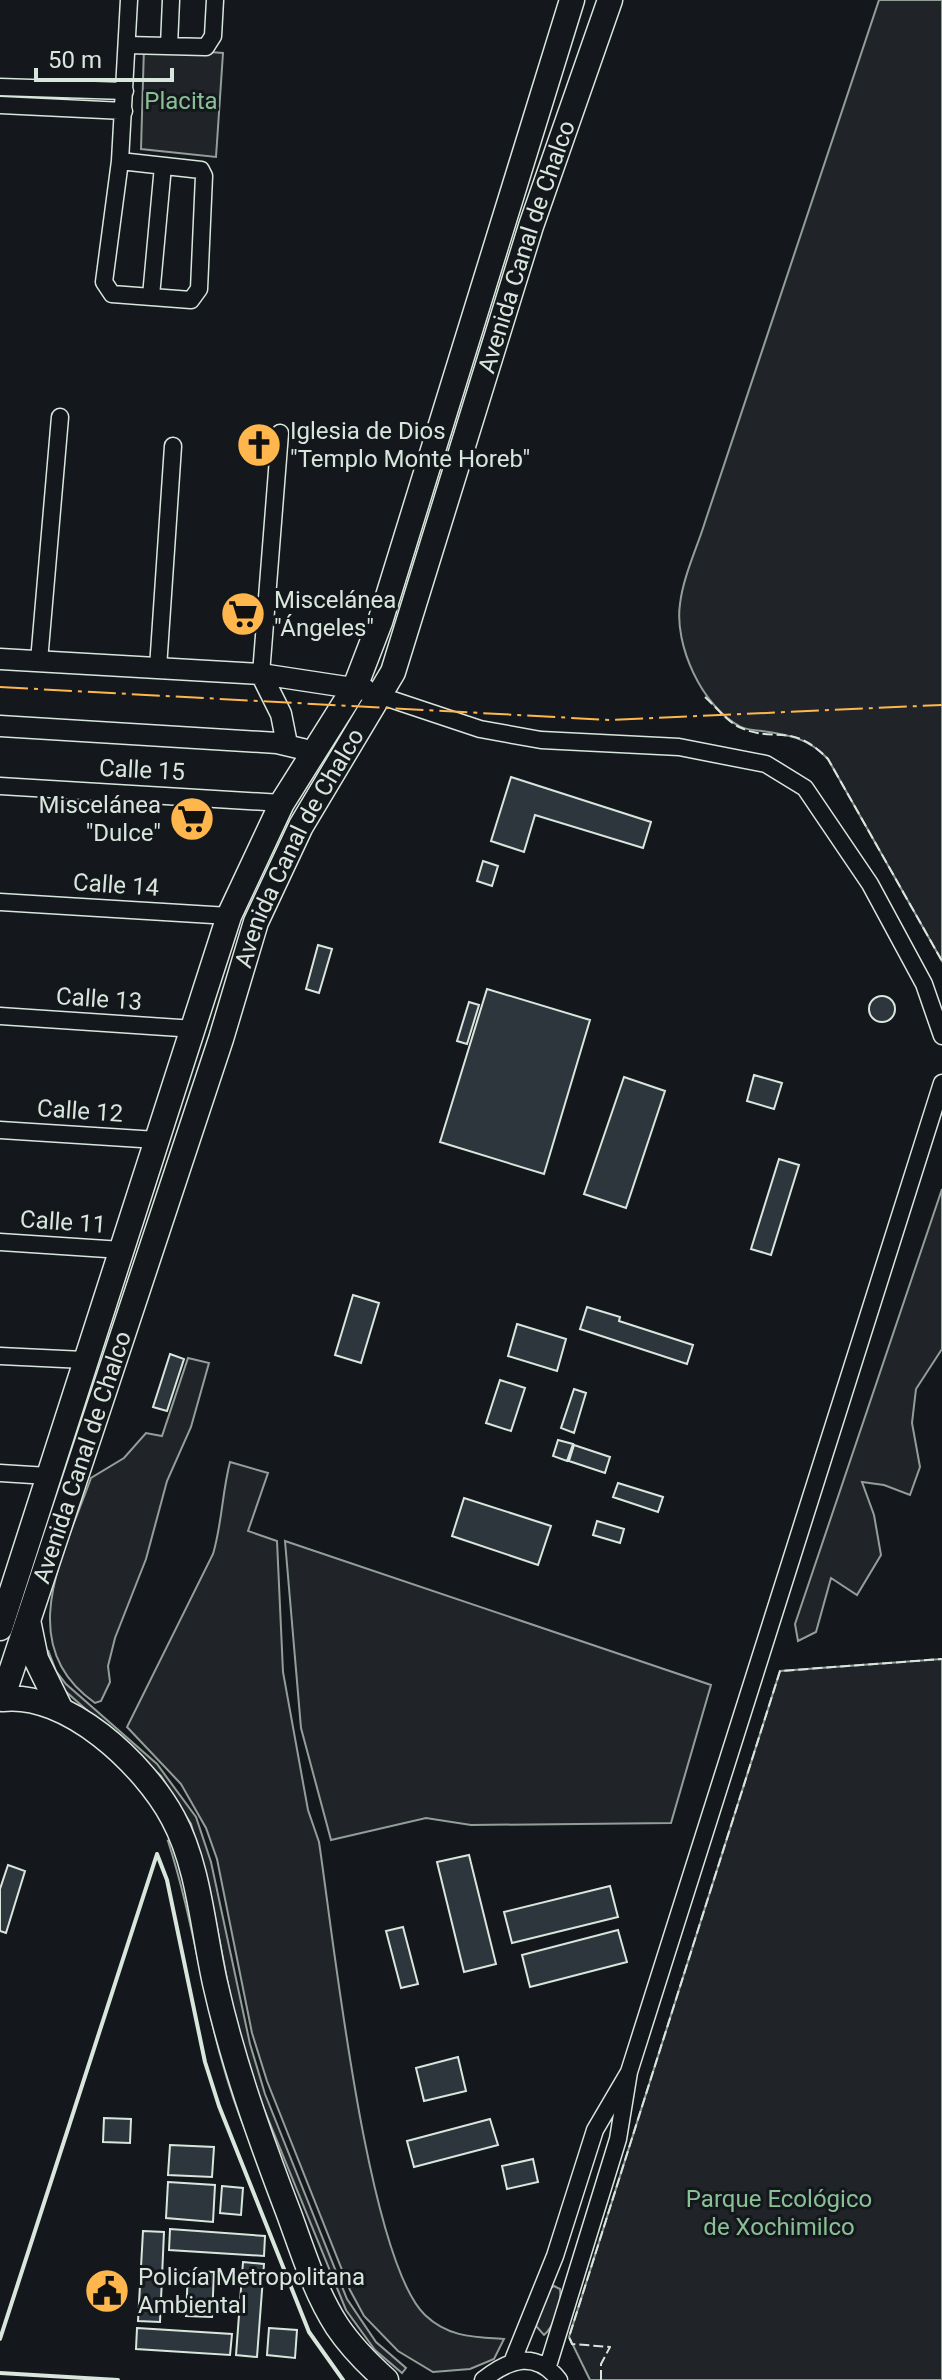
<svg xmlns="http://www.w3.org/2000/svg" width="942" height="2380" font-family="Roboto,sans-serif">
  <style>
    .green { fill: #202428; stroke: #939e99; stroke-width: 2 }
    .building { fill: #2c363c; stroke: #d8e6dc; stroke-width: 2 }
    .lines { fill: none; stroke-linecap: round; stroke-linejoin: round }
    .minor-casing { stroke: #d8e6dc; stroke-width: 19 }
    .tertiary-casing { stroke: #d8e6dc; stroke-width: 23 }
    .secondary-casing { stroke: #d8e6dc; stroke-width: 27 }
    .minor { stroke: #14181c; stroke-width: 16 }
    .tertiary { stroke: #14181c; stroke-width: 20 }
    .secondary { stroke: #14181c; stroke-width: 24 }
    .fence { stroke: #d8e6dc; stroke-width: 2; stroke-dasharray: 10 4; stroke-linecap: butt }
    .wall { stroke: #d8e6dc; stroke-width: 4 }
    .power { stroke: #ffb74d; stroke-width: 2; stroke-dasharray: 28 6 4 6; stroke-linecap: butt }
    .labels { text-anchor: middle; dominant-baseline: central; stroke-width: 6; stroke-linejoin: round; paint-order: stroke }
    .park-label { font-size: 24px; fill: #8ac095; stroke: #14181c }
    .street-label { font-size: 24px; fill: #d8e6dc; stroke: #14181c }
    .poi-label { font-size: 24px; fill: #d8e6dc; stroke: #14181c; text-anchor: start }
  </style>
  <rect width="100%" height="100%" fill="#14181c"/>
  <path class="green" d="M879,0H942V961L828,759C808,738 790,735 762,731C755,730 745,730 739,726C702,706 674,645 680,604C683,577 697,548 705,522Z
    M144,47L223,53L216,157L141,149Z
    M942,1189V1349L916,1389L912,1423L920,1467L910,1495L884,1485L862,1482L874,1515L881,1555L857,1595L831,1578L816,1632L798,1641L795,1624Z
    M188,1358L209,1363L191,1427L167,1481L146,1559L115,1638L108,1666L110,1682L101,1701L95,1703C12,1645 64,1554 91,1478L124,1458L146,1433L162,1436Z
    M230,1462L268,1473L248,1531L277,1541L283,1672L308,1810L319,1842C333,1934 367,2259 425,2315C448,2337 473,2337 504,2339L494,2359L470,2369L433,2372L398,2351L364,2316L350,2290L267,2081L252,2033L217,1859L206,1828L181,1784L127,1727L213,1554C222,1524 222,1493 230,1462Z
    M285,1541L711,1685L671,1823L471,1825L426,1818L331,1840L301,1728Z
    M48,1650L56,1671L66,1684L157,1764L196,1817L211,1862L250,2044L265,2094L347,2299L376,2342L406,2368L402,2373L375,2350L346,2310L257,2092L233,2010L209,1886L191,1824L161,1776L63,1689L47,1659Z
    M942,1659V2380H590L569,2337L780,1671Z
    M168,1841L178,1844L249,2139C207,2042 200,1940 168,1841Z
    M554,2286L560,2289C562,2302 554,2327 544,2335L536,2326L548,2290Z"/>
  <path class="building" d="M511,777L651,822L643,848L535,815L524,852L491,841Z
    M483,861L498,866L492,886L477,881Z
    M318,945L332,949L319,993L306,989Z
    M487,989L590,1020L544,1174L440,1142Z
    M869 1009a13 13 0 1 1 26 0a13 13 0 1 1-26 0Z
    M469,1002L479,1005L467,1044L457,1041Z
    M754,1075L782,1083L774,1109L747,1101Z
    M624,1077L665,1091L626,1208L584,1194Z
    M779,1159L799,1165L771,1255L751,1249Z
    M353,1295L379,1303L361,1363L335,1355Z
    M587,1307L620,1317L619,1321L693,1345L687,1364L580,1329Z
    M517,1324L566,1339L557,1371L508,1356Z
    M170,1354L184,1359L167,1411L153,1407Z
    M500,1380L525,1388L511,1431L486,1423Z
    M574,1389L586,1393L574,1433L561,1428Z
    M558,1440L573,1444L567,1461L553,1456Z
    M574,1445L610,1457L605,1473L569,1461Z
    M618,1483L663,1497L658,1512L613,1497Z
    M464,1498L551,1526L538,1565L452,1536Z
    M597,1521L624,1529L620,1543L593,1535Z
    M469,1855L496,1964L464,1972L437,1862Z
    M8,1865L25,1871L6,1933L0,1931V1889Z
    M610,1886L618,1917L512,1943L504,1912Z
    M403,1927L418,1984L401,1988L386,1931Z
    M618,1930L627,1962L530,1987L522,1955Z
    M458,2057L466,2091L424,2101L416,2068Z
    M104,2118L131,2119L130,2143L103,2142Z
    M490,2119L498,2145L414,2167L407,2141Z
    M170,2145L214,2147L212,2177L168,2175Z
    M533,2159L538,2182L507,2189L502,2166Z
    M168,2182L215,2185L213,2222L166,2218Z
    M222,2186L243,2188L241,2215L220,2213Z
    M170,2229L265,2236L264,2256L169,2250Z
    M143,2231L164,2232L160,2322L138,2321Z
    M243,2262L264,2264L257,2357L236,2355Z
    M188,2271L214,2272L212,2317L186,2316Z
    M137,2328L232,2334L230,2355L136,2349Z
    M269,2328L297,2330L295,2358L267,2355Z"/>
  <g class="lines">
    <g class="minor-casing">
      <path id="minor" d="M127,45L206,47L213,36L215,0
        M169,46L171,0
        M0,87L125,91
        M0,105L124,111
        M120,161L201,170L204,176L199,289L191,300L112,294L104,282L120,161L129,0
        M151,296L163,166
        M39,661L60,417
        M158,668L173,446
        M261,674L280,433
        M381,696L480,729L541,740L679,747L766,764L805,788L870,884L924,984L942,1036
        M0,786L282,803
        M0,902L229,916
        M0,1016L195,1029
        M0,1130L157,1140
        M0,1242L122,1250
        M0,1356L84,1360
        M0,1473L48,1476
        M629,2072L942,1083
        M513,2360L555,2256L595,2130L629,2072L618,2139L548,2366
        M483,2380C509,2359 536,2350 559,2380"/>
    </g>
    <g class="tertiary-casing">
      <path id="tertiary" d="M0,659L261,674L366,690
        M261,674L281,714L287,744
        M0,726L277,743L315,752"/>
    </g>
    <g class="secondary-casing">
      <g id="secondary">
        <path d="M29,1625L36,1659L60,1708"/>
        <path d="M0,1628L229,916L282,803L355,687L380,622L572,0"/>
        <path id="s1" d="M386,2380C367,2363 351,2347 337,2326C315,2292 303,2252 289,2214C260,2138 233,2063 215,1983C203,1930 199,1866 173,1818C144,1764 67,1691 2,1699L221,1039L256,922L301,826L393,672L531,226L610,0"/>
      </g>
    </g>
    <use href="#minor" class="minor"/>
    <use href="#tertiary" class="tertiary"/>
    <use href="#secondary" class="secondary"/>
    <path class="fence" d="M705,697C715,706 727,721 739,727C775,744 791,721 828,759L942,961
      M601,2380V2364L610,2347L572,2344L569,2337L780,1671L942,1659"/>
    <path class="wall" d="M157,1854L167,1880L205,2062L219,2106L309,2332L343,2380
      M0,2339L157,1854
      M0,2373L118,2380"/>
    <path class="power" d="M0,687L610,720L942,705"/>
  </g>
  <defs>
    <g id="church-disc" transform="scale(2.3)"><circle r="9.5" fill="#ffb74d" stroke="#14181c"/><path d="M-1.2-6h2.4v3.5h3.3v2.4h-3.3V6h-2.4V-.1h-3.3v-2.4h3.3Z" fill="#111"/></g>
    <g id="supermarket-disc" transform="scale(2.3)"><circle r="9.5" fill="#ffb74d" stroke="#14181c"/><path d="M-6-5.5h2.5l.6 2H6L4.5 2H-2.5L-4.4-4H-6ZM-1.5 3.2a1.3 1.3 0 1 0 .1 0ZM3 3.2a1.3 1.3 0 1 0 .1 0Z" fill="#111"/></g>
    <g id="civic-disc" transform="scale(2.3)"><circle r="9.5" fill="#ffb74d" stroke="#14181c"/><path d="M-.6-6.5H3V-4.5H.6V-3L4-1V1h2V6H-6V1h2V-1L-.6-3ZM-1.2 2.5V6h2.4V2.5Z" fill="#111"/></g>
  </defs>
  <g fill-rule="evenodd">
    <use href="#church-disc" x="259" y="445"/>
    <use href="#supermarket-disc" x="243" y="614"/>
    <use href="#supermarket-disc" x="192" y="819"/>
    <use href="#civic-disc" x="107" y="2291"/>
  </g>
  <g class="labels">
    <g class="park-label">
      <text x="181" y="101">Placita</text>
      <text x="779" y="2199">Parque Ecológico<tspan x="779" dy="28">de Xochimilco</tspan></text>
    </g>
    <g class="street-label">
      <text stroke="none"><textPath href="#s1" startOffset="2376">Avenida Canal de Chalco</textPath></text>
      <text transform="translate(142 770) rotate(3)">Calle 15</text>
      <text stroke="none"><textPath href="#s1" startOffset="1730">Avenida Canal de Chalco</textPath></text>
      <text transform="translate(116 885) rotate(4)">Calle 14</text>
      <text transform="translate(99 999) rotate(4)">Calle 13</text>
      <text transform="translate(80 1111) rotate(4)">Calle 12</text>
      <text transform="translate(63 1222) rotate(4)">Calle 11</text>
      <text stroke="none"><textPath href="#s1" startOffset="1082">Avenida Canal de Chalco</textPath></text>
    </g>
    <g class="poi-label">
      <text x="290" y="431">Iglesia de Dios<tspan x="290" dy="28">"Templo Monte Horeb"</tspan></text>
      <text x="274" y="600">Miscelánea<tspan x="274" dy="28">"Ángeles"</tspan></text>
      <text x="161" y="805" text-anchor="end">Miscelánea<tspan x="161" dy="28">"Dulce"</tspan></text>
      <text x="138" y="2277">Policía Metropolitana<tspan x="138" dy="28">Ambiental</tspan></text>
    </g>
  </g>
  <path d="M36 68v12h136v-12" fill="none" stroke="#d8e6dc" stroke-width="4"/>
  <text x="48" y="68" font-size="24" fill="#d8e6dc" stroke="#14181c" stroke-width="6" paint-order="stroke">50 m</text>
</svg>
